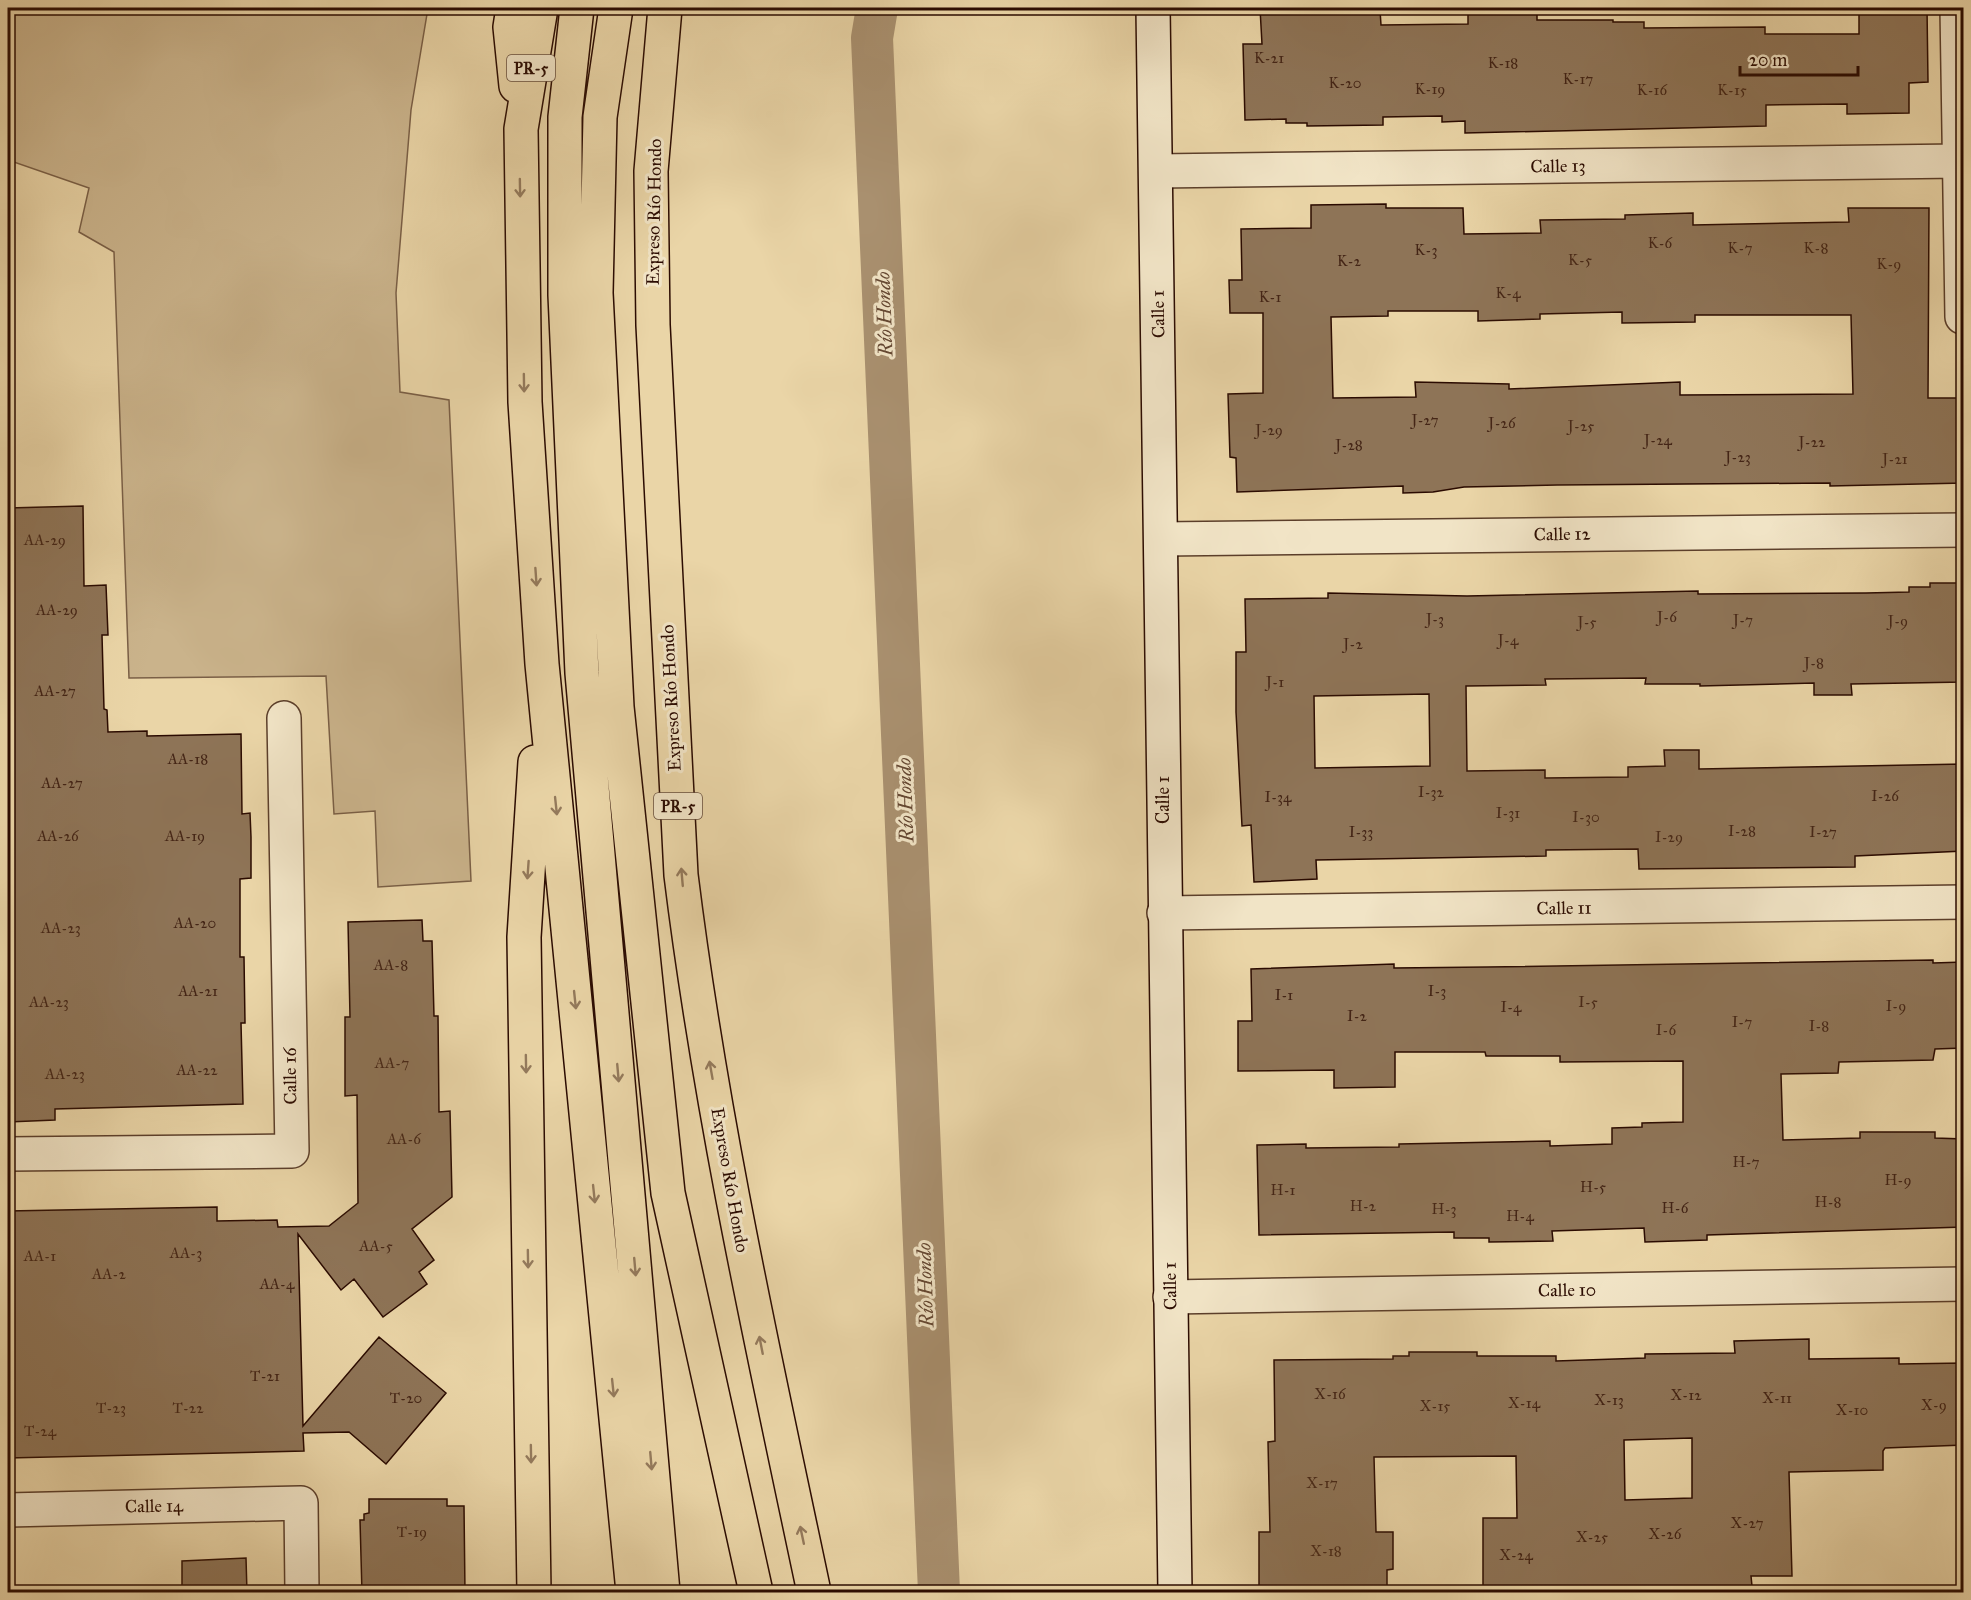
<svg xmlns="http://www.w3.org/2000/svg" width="1971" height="1600" font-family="'IM FELL Great Primer',serif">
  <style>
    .green { fill: #cab38b; stroke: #7a5f46; stroke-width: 1.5 }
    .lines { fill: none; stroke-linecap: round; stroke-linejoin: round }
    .canal { stroke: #a9906f; stroke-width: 42 }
    .building { fill: #8e7457; stroke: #2b0b01; stroke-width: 1.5; fill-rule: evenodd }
    .street-casing { stroke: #5b3e2a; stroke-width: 36 }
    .secondary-casing { stroke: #2b0b01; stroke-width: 36 }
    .highway-casing { stroke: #2b0b01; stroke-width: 36 }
    .street { stroke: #f1e4c6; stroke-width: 33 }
    .secondary { stroke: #f1e4c6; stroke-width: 33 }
    .highway { stroke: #ead5a7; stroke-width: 33 }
    .oneway { stroke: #947a5c }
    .labels { text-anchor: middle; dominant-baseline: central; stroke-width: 6; stroke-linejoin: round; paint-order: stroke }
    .number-label { font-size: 15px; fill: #442516 }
    .shield { fill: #f1e4c6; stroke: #664c3c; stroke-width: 1.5 }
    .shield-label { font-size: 16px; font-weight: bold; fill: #2b0b01 }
    .street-label { font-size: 18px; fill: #2b0b01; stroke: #f1e4c6 }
    .water-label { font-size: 20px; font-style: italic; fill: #644732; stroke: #f1e4c6 }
  </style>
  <rect width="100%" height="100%" fill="#ead5a7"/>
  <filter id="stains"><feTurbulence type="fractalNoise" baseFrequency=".00333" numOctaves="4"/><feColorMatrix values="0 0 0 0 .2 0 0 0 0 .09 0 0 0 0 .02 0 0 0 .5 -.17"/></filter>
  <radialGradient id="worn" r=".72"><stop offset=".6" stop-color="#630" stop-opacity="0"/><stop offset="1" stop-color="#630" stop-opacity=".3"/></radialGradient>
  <path class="green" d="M8,8H428L411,110L396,293L400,392L449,400L471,881L378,887L375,811L334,814L326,676L129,678L114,252L79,232L89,188L8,160Z"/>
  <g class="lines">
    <path class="canal" d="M877,8L872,38L939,1592"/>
  </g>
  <path class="building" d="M1260,8H1369V10H1380L1381,25L1468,24V14H1537V20H1613V22H1644V28L1765,27V34H1859V8H1927L1928,82L1909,83V113L1847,114V104L1766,105V126L1465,133V121L1442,122V116L1383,117V125L1307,126V123H1286V119L1245,120L1243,44H1262Z
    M1386,204V208H1463L1464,234L1541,233L1540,220L1625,219V215L1693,213V225L1849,222L1848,208H1929L1928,398H1964V483L1830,486V483L1557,485L1464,487L1433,492L1403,493V486L1237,492L1236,458L1230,457L1228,394L1263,393V313H1230L1229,280H1242L1241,229L1311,228V205ZM1388,311H1478V321L1540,319V314L1622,312V323L1695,322V315H1851L1853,394L1680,395V382L1509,389V384L1415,382L1416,397L1333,398L1331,317L1388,316Z
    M83,506L84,586L106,585L108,635H102L104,709L107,710L108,732L147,731V736L241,734L242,814L250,813L251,837V878L240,879V957H244L245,1023H241L243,1104L55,1109V1120L8,1122V508Z
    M1930,583H1964V682L1851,684L1852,695H1814V683L1700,686V684H1645L1646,678L1545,679L1546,685L1466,686L1467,771L1545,770V778L1628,777V767L1665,766L1664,750H1699V769L1964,764V851L1855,856V867L1639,869L1638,849L1546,850V856L1316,860L1317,879L1254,882L1251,825L1242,826L1236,712V652H1246L1245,599L1328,598V593L1467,596L1698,591V594L1866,593L1909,592V587H1930ZM1429,694L1430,766L1315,768L1314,696Z
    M422,920L423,941H432L434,1016H438L439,1112L450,1111L452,1197L412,1229L434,1260L419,1272L427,1284L383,1317L354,1279L341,1290L298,1234L303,1426L379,1337L446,1393L386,1464L349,1432L303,1433L304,1451L8,1458V1211L217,1207V1221L277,1220L278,1227L329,1226L358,1203L357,1095L345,1096V1017H350L348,922Z
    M1933,960V963L1964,962V1048L1935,1049L1933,1060L1839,1062L1838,1073L1781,1074L1783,1140L1860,1138V1132H1935V1138L1964,1139V1227L1707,1235V1240L1645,1242L1644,1228L1552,1231L1553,1241L1489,1242V1238H1454V1232L1259,1235L1257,1145L1306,1144V1148L1399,1147V1144L1550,1141V1146L1612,1144V1128L1642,1127V1123L1683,1122V1061L1560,1062V1056H1486L1485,1052H1395V1087L1334,1088V1070L1238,1071V1021H1252L1251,969L1394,964V968L1487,967Z
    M1809,1339V1359L1899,1358V1364L1964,1363V1445L1885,1448L1883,1451V1470L1789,1472L1792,1576H1751L1752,1586L1683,1588V1593H1483V1518H1517L1516,1456L1374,1457L1376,1532H1393V1569L1387,1570V1593H1259V1532H1270L1268,1442L1275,1441L1274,1360L1393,1359V1356H1409V1352H1477V1356H1556V1361L1645,1358V1354L1735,1353L1734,1341ZM1692,1438V1498L1625,1500L1624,1440Z
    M369,1499H447V1506H464L465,1593H362L360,1520H364V1514L369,1513Z
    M246,1558L247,1593H182V1561Z"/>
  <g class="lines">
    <g class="street-casing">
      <path id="street" d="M1957,8L1962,317
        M1157,171L1960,161
        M1161,539L1964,530
        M1164,913L1964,902
        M8,1154L292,1151L284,718
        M1170,1297L1964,1284
        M8,1510L301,1503L302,1592"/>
    </g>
    <g class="secondary-casing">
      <path id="secondary" d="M1153,8L1175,1592"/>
    </g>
    <g class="highway-casing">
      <path id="highway" d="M513,8L510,27L516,86
        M541,8L521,129L525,402L542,664L633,1592
        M577,8L565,117V295L582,673L663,1592
        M616,8L600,117L596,293L617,707L668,1193L756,1592
        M665,8L651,171L653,325L681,875C711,1117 764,1355 814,1592
        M534,1592L524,937L535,762"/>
    </g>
    <use href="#street" class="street"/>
    <use href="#secondary" class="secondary"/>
    <use href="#highway" class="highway"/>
  </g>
  <defs><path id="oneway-shaft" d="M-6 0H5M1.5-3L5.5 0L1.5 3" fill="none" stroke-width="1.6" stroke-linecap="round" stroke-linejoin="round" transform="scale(1.5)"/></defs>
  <g class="oneway">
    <use href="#oneway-shaft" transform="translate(520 188) rotate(89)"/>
    <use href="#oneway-shaft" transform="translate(524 383) rotate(89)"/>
    <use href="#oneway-shaft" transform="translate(536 577) rotate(86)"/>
    <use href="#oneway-shaft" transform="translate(556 806) rotate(84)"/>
    <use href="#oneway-shaft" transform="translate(528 870) rotate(94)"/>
    <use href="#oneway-shaft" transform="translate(682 877) rotate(-95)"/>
    <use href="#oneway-shaft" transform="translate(575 1000) rotate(84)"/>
    <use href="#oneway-shaft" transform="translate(526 1064) rotate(89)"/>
    <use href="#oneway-shaft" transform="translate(711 1070) rotate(-100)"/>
    <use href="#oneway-shaft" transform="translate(618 1073) rotate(85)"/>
    <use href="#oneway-shaft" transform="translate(594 1194) rotate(84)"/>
    <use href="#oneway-shaft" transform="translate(528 1259) rotate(89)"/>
    <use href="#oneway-shaft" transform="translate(635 1267) rotate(85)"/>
    <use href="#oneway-shaft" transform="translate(761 1345) rotate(-101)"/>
    <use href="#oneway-shaft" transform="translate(613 1388) rotate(84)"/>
    <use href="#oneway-shaft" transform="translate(531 1454) rotate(89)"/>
    <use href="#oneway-shaft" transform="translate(651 1461) rotate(85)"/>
    <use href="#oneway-shaft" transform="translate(802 1535) rotate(-102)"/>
  </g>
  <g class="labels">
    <g class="number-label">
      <text x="1269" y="58">K-21</text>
      <text x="1503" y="63">K-18</text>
      <text x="1578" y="79">K-17</text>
      <text x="1345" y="83">K-20</text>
      <text x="1430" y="89">K-19</text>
      <text x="1652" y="90">K-16</text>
      <text x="1732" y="90">K-15</text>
      <text x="1660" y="243">K-6</text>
      <text x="1740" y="248">K-7</text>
      <text x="1816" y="248">K-8</text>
      <text x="1426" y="250">K-3</text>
      <text x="1580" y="260">K-5</text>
      <text x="1349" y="261">K-2</text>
      <text x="1889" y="264">K-9</text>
      <text x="1508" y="293">K-4</text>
      <text x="1270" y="297">K-1</text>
      <text x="1425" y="420">J-27</text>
      <text x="1502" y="423">J-26</text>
      <text x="1581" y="426">J-25</text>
      <text x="1269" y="430">J-29</text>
      <text x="1658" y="440">J-24</text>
      <text x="1812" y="442">J-22</text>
      <text x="1349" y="445">J-28</text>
      <text x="1738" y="457">J-23</text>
      <text x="1895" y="459">J-21</text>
      <text x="45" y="540">AA-29</text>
      <text x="57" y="610">AA-29</text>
      <text x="1667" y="617">J-6</text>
      <text x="1435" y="619">J-3</text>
      <text x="1743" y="620">J-7</text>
      <text x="1898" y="621">J-9</text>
      <text x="1587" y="622">J-5</text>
      <text x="1508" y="640">J-4</text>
      <text x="1353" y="644">J-2</text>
      <text x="1814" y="663">J-8</text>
      <text x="1275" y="682">J-1</text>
      <text x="55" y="691">AA-27</text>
      <text x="188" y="759">AA-18</text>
      <text x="62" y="783">AA-27</text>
      <text x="1431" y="792">I-32</text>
      <text x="1885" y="796">I-26</text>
      <text x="1278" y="797">I-34</text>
      <text x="1508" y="813">I-31</text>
      <text x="1586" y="817">I-30</text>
      <text x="1742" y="831">I-28</text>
      <text x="1361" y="832">I-33</text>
      <text x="1823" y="832">I-27</text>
      <text x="58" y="836">AA-26</text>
      <text x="185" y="836">AA-19</text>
      <text x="1669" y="837">I-29</text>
      <text x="195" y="923">AA-20</text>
      <text x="61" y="928">AA-23</text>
      <text x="391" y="965">AA-8</text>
      <text x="198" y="991">AA-21</text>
      <text x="1437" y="991">I-3</text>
      <text x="1284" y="995">I-1</text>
      <text x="49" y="1002">AA-23</text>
      <text x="1588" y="1002">I-5</text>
      <text x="1896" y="1006">I-9</text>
      <text x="1511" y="1007">I-4</text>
      <text x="1357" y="1016">I-2</text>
      <text x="1742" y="1022">I-7</text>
      <text x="1819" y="1026">I-8</text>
      <text x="1666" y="1030">I-6</text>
      <text x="392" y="1063">AA-7</text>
      <text x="197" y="1070">AA-22</text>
      <text x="65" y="1074">AA-23</text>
      <text x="404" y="1139">AA-6</text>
      <text x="1746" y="1162">H-7</text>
      <text x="1898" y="1180">H-9</text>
      <text x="1593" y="1187">H-5</text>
      <text x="1283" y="1190">H-1</text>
      <text x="1828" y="1202">H-8</text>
      <text x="1363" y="1206">H-2</text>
      <text x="1675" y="1208">H-6</text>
      <text x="1444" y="1209">H-3</text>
      <text x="1520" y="1216">H-4</text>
      <text x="376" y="1246">AA-5</text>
      <text x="186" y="1253">AA-3</text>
      <text x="40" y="1256">AA-1</text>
      <text x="109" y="1274">AA-2</text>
      <text x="277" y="1284">AA-4</text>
      <text x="265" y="1376">T-21</text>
      <text x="1330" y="1394">X-16</text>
      <text x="1686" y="1395">X-12</text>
      <text x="406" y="1398">T-20</text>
      <text x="1777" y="1398">X-11</text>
      <text x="1609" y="1400">X-13</text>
      <text x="1524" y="1403">X-14</text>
      <text x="1934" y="1405">X-9</text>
      <text x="1435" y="1406">X-15</text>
      <text x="111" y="1408">T-23</text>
      <text x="188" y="1408">T-22</text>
      <text x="1852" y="1410">X-10</text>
      <text x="40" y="1431">T-24</text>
      <text x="1322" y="1483">X-17</text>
      <text x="1747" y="1523">X-27</text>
      <text x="412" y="1532">T-19</text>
      <text x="1665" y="1534">X-26</text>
      <text x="1592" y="1537">X-25</text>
      <text x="1326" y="1551">X-18</text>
      <text x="1516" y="1555">X-24</text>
    </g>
    <g class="shield">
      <rect x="507" y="55" width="48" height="26" rx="4.5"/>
      <rect x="654" y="793" width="48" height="26" rx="4.5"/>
    </g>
    <g class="shield-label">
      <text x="531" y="68">PR-5</text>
      <text x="678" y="806">PR-5</text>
    </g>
    <g class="street-label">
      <text transform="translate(1558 166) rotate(-1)">Calle 13</text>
      <text transform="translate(654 212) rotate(-89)">Expreso Río Hondo</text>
      <text transform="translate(1158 314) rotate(-91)">Calle 1</text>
      <text transform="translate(1562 534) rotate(-1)">Calle 12</text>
      <text transform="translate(671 698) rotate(-93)">Expreso Río Hondo</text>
      <text transform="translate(1163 800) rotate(-90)">Calle 1</text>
      <text transform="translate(1564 908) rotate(-1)">Calle 11</text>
      <text transform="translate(290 1076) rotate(-91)">Calle 16</text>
      <text transform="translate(730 1180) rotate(80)">Expreso Río Hondo</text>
      <text transform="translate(1170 1286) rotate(-91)">Calle 1</text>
      <text transform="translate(1567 1290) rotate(-1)">Calle 10</text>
      <text transform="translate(154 1506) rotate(-1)">Calle 14</text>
    </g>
    <g class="water-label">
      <text transform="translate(884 314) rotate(-92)">Río Hondo</text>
      <text transform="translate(905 800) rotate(-92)">Río Hondo</text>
      <text transform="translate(925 1285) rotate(-92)">Río Hondo</text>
    </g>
  </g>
  <rect width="1971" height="1600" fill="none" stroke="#ead5a7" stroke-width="30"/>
  <rect x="9" y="9" width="1953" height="1582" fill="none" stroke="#2b0b01" stroke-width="3"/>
  <rect x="15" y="15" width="1941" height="1570" fill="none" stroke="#2b0b01" stroke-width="1.5"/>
  <path d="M1740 66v9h118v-9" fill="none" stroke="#2b0b01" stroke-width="3"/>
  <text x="1749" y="66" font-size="18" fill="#2b0b01" stroke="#f1e4c6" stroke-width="4.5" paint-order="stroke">20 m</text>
  <rect width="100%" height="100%" filter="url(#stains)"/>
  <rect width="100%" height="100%" fill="url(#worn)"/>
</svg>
